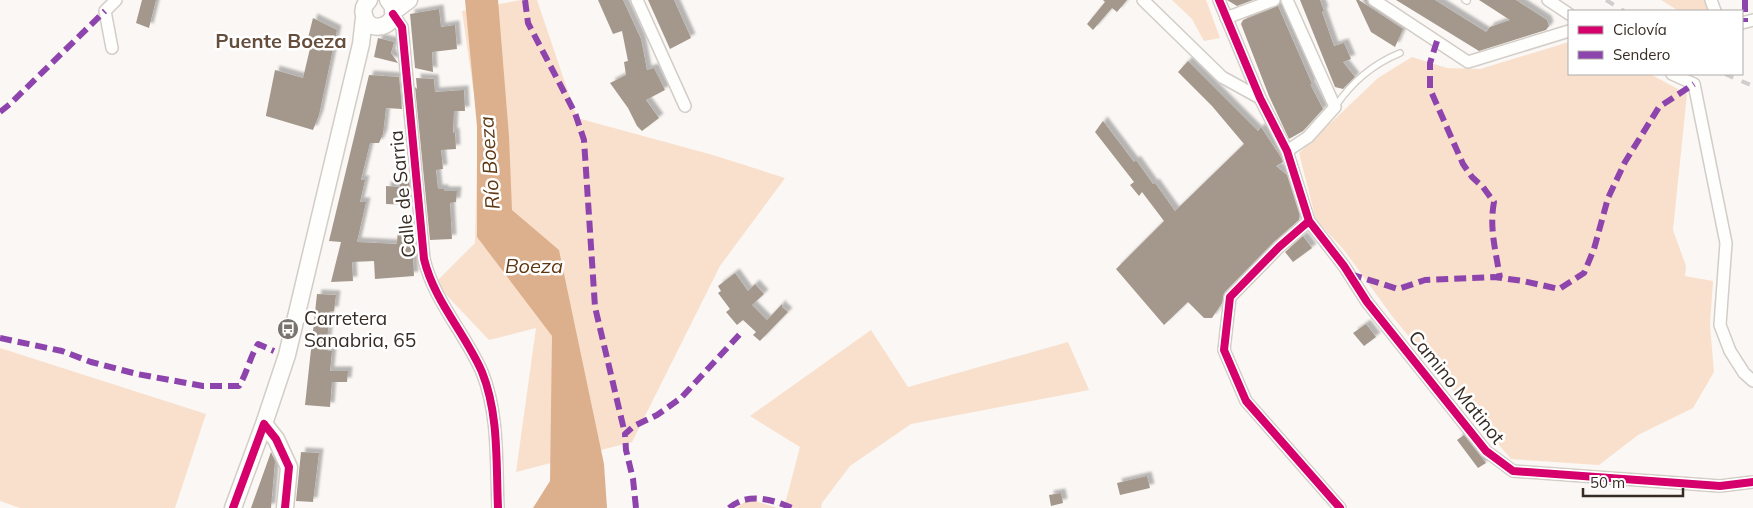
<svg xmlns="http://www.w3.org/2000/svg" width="1753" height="508" font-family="Mulish,sans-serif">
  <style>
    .green { fill: #f9e0cc }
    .water { fill: #ddb08d }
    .building { fill: #a4988c; filter: url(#shadow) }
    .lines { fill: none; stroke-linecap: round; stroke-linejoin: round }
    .lane-casing { stroke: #d3cdc7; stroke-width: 8 }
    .street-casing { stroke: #d3cdc7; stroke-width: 14 }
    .secondary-casing { stroke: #d3cdc7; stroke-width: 19 }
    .lane { stroke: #fefefd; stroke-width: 5.5 }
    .street { stroke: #fefefd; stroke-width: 11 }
    .secondary { stroke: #fefefd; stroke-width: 16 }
    .rail { stroke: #d0cfce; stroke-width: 4; stroke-dasharray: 9 9; stroke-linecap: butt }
    .quiet { stroke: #8e44ad; stroke-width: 6; stroke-dasharray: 12 6; stroke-linecap: butt }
    .cycleway-casing { stroke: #fff; stroke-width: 11 }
    .cycleway { stroke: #d6006c; stroke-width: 8 }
    .labels { text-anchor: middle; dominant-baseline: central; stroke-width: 5; stroke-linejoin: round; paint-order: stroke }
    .street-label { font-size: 19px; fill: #362c24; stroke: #fff }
    .poi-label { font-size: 19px; fill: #362c24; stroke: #fff; text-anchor: start }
    .neighbourhood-label { font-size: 20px; font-weight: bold; fill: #664e3d; stroke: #fff }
    .water-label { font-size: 20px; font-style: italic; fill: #5f3610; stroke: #fff }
  </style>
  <defs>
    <filter id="shadow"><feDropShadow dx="4.5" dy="-4.5" stdDeviation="1" flood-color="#0004"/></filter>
  </defs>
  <rect width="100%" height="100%" fill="#faf7f4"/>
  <path class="green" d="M521,0H537L577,118L713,155L785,178L720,266L632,442L516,472L536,328L489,340L435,283L475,243L478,122L462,11Z
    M1172,0H1206L1220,38L1204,41L1192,19Z
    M1661,0H1707V11H1679Z
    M1569,42V74H1650L1687,94L1673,230L1686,266L1685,276L1713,281L1710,325L1714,372L1693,408L1638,435L1599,465L1511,459L1464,404L1392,316L1344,250L1316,220L1299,153L1378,78L1412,57L1447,68L1480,69Z
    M871,330L908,387L1068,342L1089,390L911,424L850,466L822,503L821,508H784L800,447L750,416Z
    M0,348L206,414L175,508H20L0,501Z
    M749,499L777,508H736Z"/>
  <path class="water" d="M465,0H498L509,136L512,210L559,250L604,464L607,508H533L550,481L552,336L477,237V126Z"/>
  <path class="building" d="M142,0H156L149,28L136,23Z
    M598,0H623L641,39L647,70L654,68L665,90L646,100L659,118L642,131L637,126L628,108L610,83L626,75L624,62L628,61L622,31L613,34Z
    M648,0H674L691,38L670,49Z
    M1103,0H1127L1117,12L1112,8L1093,30L1087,24L1105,2Z
    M1227,0H1253L1237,6Z
    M1300,0H1320L1324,11L1322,12L1334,46L1344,43L1351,59L1343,62L1355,77L1343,89L1335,87Z
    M1356,0H1359L1403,29L1395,47L1371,32Z
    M1396,0H1435L1486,32L1490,27L1510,20L1479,0H1516L1547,20L1549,26L1546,30L1479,51Z
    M1278,6L1312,84H1310L1323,109L1303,131L1289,139L1269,96L1241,24L1243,20Z
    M439,9L441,27L455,25L457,49L432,52L433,72L415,68L410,14Z
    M313,18L337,30L319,115L313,130L266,116V115L275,70L303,78L312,40L308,38Z
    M378,38L394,42L391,53L398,63L374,57Z
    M1188,61L1258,131L1261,127L1282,159L1283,162L1276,166L1287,175L1299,213V220L1274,242L1225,292L1222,303L1212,318H1204L1188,302L1164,325L1116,269L1164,221L1142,192L1139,196L1130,185L1134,182L1095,132L1103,121L1134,162L1136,160L1153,184L1155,183L1175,211L1244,144L1212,106L1178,72Z
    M369,75L399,77L402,109L386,108L383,134L379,143H370L361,180H365L360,202H366L357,242L397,244L398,225L413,226L415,240H412L414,276L375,279L374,261L352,262L353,281L331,282L341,242L329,241Z
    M416,78L434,79L435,92L464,90L465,111H454L453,133L455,132L456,149L441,150L443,169L436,170L438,189H444V191H457L456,202L450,203L452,239L430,240L415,87L417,89Z
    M400,181H409L411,205L386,204V186L400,187Z
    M1303,236L1312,248L1293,262L1285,252Z
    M735,273L748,291L755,284L764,294L752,305L767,320L782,304V307L788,312L760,341L753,335L756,332L743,320L737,325L726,312L730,309L718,293L721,291L718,286Z
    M317,294L336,295L334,311H330L326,350L332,351L330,371H348L347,382H332L330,407L305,405Z
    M1366,324L1376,337L1364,346L1353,333Z
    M1464,435L1486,463L1478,468L1457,440Z
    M271,452L275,461L271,508H251Z
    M301,452L319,453L313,502L296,501Z
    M1147,476L1150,488L1120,495L1117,483Z
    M1061,493L1063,503L1051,506L1049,495Z"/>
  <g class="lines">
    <g class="lane-casing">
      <path id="lane" d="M1465,0L1467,1
        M1335,107C1351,83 1373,64 1400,53"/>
    </g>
    <g class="street-casing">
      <path id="street" d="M637,0L685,106
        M1143,0L1222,77L1260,98
        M1219,0L1260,98L1287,151L1309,221L1344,266L1367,302L1486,451L1513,471L1720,486L1753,482
        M1287,0L1335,107L1308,137L1287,151
        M1374,0L1468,62L1569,31
        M1548,0L1569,14
        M1711,0L1715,11
        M393,14L402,27L424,259C434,301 465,333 482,372C499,414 496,463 498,508
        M1226,18L1274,0
        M1742,23L1753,20
        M112,48L105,11L116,0
        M1672,74L1694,84
        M1694,84L1726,243L1720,325L1730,351L1744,373L1753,381
        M1309,221L1279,247L1230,297L1224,350L1246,401L1340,508"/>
    </g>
    <g class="secondary-casing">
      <path id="secondary" d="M369,0C365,4 362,9 364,15C369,39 408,22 388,0
        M393,12L409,0
        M264,424L276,439L289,467L285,508
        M233,508L264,424L287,355L361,44L364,18"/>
    </g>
    <use href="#lane" class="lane"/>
    <use href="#street" class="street"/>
    <use href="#secondary" class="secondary"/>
    <path class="rail" d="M1606,0L1624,11
      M1725,74L1753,86"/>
    <path class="quiet" d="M525,0L528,23L575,113L584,140L595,307L625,434
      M1745,0V22
      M1437,41L1430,63V89L1463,164L1472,177L1483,187L1494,202C1489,228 1496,252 1500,278
      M0,112L10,104L105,11
      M1350,274L1398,289L1425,280L1494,277L1523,281L1559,289L1584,273L1594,249L1608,198L1625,162L1659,107L1694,84
      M0,338L62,351L91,362L137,374L203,386H239C247,373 250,357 258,344L274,351
      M636,508L633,479L626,450L625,434L634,426L657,415L681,398L740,334
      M729,508C748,492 771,499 792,508"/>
    <g class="cycleway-casing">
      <path id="cycleway" d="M1219,0L1260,98L1287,151L1309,221L1344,266L1367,302L1486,451L1513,471L1720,486L1753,482
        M393,14L402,27L424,259C434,301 465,333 482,372C499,414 496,463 498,508
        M1309,221L1279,247L1230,297L1224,350L1246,401L1340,508
        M264,424L276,439L289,467L285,508
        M233,508L264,424"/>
    </g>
    <use href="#cycleway" class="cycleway"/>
  </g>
  <defs>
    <g id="bus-disc" transform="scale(1.125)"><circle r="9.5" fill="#7b736d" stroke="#fff"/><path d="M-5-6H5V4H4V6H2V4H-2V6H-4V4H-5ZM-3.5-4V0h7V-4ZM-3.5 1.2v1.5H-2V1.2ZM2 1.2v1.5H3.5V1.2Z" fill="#fff"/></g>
  </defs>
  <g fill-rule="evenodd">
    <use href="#bus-disc" x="288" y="329"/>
  </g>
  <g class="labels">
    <g class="street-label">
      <text transform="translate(402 194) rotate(-96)">Calle de Sarria</text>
      <text transform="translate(1457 387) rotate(51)">Camino Matinot</text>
    </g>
    <g class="poi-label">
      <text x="304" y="318">Carretera<tspan x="304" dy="22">Sanabria, 65</tspan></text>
    </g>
    <g class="neighbourhood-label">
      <text x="281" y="40">Puente Boeza</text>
    </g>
    <g class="water-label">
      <text transform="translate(489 163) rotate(-94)">Río Boeza</text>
      <text x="534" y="265">Boeza</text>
    </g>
  </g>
  <rect x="1568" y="10" width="175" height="65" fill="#ffffff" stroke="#afaba7"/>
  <rect x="1578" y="26" width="25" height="8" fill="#d6006c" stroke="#afaba7"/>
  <text x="1613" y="35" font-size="15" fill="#362c24">Ciclovía</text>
  <rect x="1578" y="51" width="25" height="8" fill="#8e44ad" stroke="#afaba7"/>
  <text x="1613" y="60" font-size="15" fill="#362c24">Sendero</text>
  <path d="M1583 488v8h100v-8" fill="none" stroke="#362c24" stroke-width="2.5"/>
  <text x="1590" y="488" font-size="15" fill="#362c24" stroke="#ffffff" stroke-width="4" paint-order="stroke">50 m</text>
</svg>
